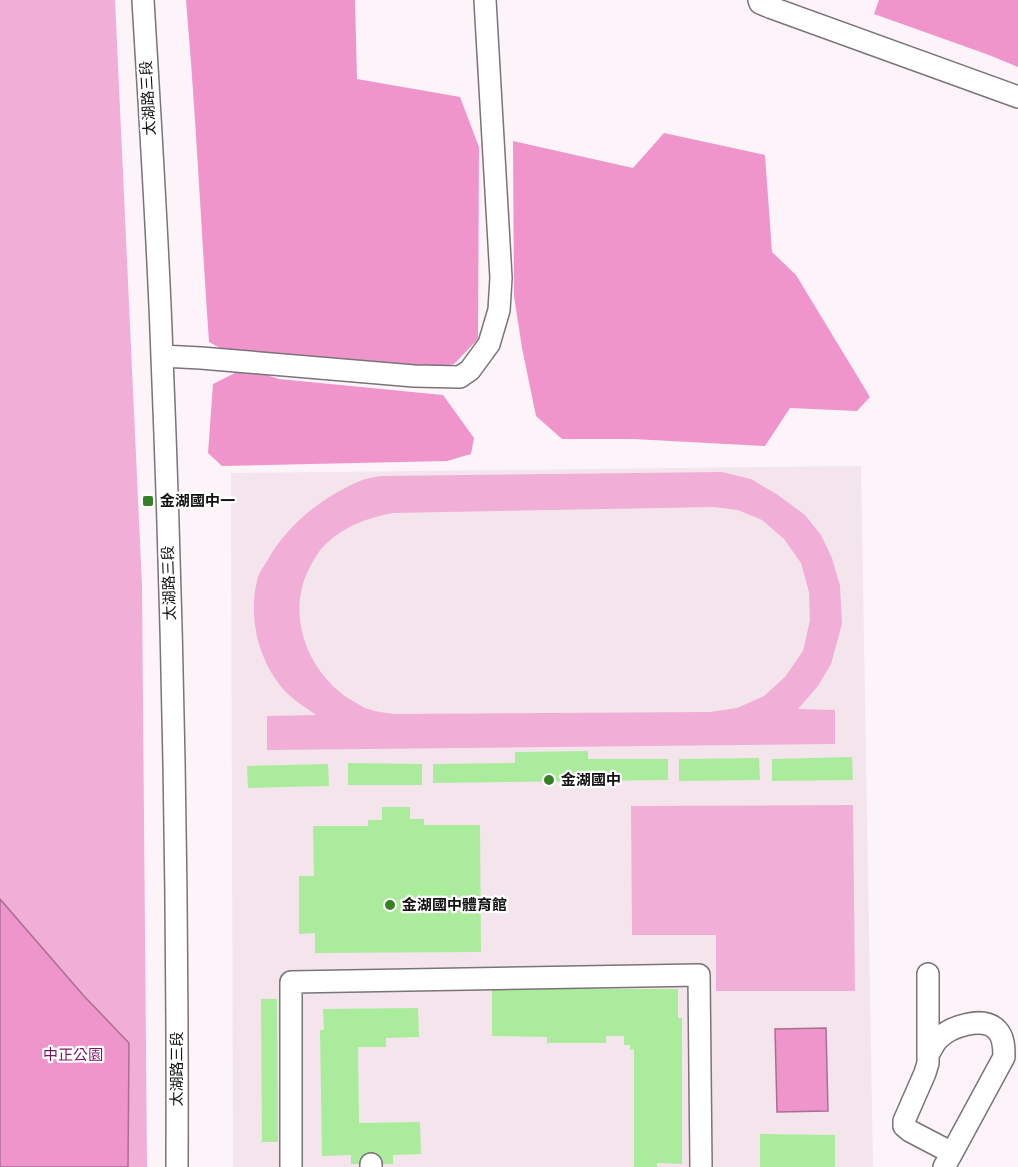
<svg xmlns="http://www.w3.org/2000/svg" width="1018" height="1167" font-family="Roboto,'Noto Sans TC',sans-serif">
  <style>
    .built { fill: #f4e5ed }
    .green { fill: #f1aed6; fill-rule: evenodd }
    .forest { fill: #ef95cc }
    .water { fill: #ee95cc; stroke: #ac6d94; stroke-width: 1.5 }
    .building { fill: #aaec9c }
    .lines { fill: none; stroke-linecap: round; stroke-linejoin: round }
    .minor-casing { stroke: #7a7377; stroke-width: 24 }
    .minor { stroke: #fff; stroke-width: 21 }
    .poi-dot { fill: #388027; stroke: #fff; stroke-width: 2 }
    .labels { text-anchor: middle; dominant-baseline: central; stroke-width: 4.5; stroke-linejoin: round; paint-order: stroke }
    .street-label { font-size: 15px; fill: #131112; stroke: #fff }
    .poi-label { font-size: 15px; font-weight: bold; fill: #131112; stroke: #fff; text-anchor: start }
    .park-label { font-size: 15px; fill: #7d155f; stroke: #fff }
  </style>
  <rect width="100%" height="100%" fill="#fcf4f9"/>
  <path class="built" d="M861,466L873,1167H233L231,473Z"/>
  <path class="green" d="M0,0H115L142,586L147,1167H0Z
    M722,472L751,479L778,495L805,515L821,535L832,558L840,586L842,624L831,664L818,686L798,709L835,710V744L267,750V716L316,715C305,707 293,700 283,689C271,675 263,658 258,641C253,620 252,598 258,577C260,571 264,566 267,561C287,525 322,497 360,481C367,478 375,477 382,476ZM713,507L738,510L762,520L784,539L801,563L809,592L810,620L803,651L785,677L764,696L737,708L710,712L395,714C387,713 377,712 368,709C364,708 360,705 356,703C309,678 283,614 311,565C314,560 317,554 321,549C340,528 366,518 393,513Z
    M853,805L855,991H716V935H632L631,806Z"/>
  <path class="forest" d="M186,0H355L357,79L460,97L479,147L478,339L454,364L432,368L222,349L209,342C201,228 196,114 186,0Z
    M879,0H1018V67L989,55L874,14Z
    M664,133L765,155L772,252L796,275L870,397L857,411L790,408L765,446L633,439H562L536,416L522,348L514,296L513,141L633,168Z
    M245,368L279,379L443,395L474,438L471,454L447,461L222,466L208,453L213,384Z"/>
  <path class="water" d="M0,899L83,995L129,1043L128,1167H0Z
    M826,1028L828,1111L777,1112L775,1029Z"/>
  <path class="building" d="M588,751V759H668V780L433,783V764L515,763V752Z
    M852,757L853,780L772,781V759Z
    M759,758L760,780L679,781V759Z
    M348,763L422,764V785H348Z
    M328,764L329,786L248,788L247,766Z
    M382,807H410V819H424V825H480L481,952L315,953V933L299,934V876H314L313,826H368V820H382Z
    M492,989H678V1018H682V1164L657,1163V1167H634V1049L630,1050V1045H624V1036H606V1043H547V1037L492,1036Z
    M261,999H277L278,1142H262Z
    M418,1008L419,1037L386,1038V1047H358L359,1123L420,1122L421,1154L393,1155V1164H351V1155L322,1156L320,1030H324L323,1009Z
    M760,1134L835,1135V1167H760Z"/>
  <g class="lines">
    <g class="minor-casing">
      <path id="minor" d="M143,0C150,119 158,238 162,357C173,627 178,897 177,1167
        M759,0L760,3L772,8L1018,97
        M162,356L201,358L414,376L460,377L470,370L489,344L499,310L501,278L485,0
        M928,974V1063L925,1073L904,1121V1126L910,1131L952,1153L944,1167
        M928,1055C931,1050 934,1043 938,1039C950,1027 983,1015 997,1030C1004,1037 1004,1048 1004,1057L952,1153
        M291,1167V982L699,975L701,1167
        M371,1167V1164"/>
    </g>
    <use href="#minor" class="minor"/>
  </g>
  <g class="poi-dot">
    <rect x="142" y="495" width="12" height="12" rx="3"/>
    <circle cx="549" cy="780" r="6"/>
    <circle cx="390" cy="905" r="6"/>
  </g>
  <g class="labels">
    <g class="street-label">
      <text transform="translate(148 98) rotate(-93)">太湖路三段</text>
      <text transform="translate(169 583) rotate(-92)">太湖路三段</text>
      <text transform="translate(177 1069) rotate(-90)">太湖路三段</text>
    </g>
    <g class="poi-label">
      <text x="160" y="501">金湖國中一</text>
      <text x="561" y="780">金湖國中</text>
      <text x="402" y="905">金湖國中體育館</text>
    </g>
    <g class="park-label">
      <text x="73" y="1055">中正公園</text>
    </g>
  </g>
</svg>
